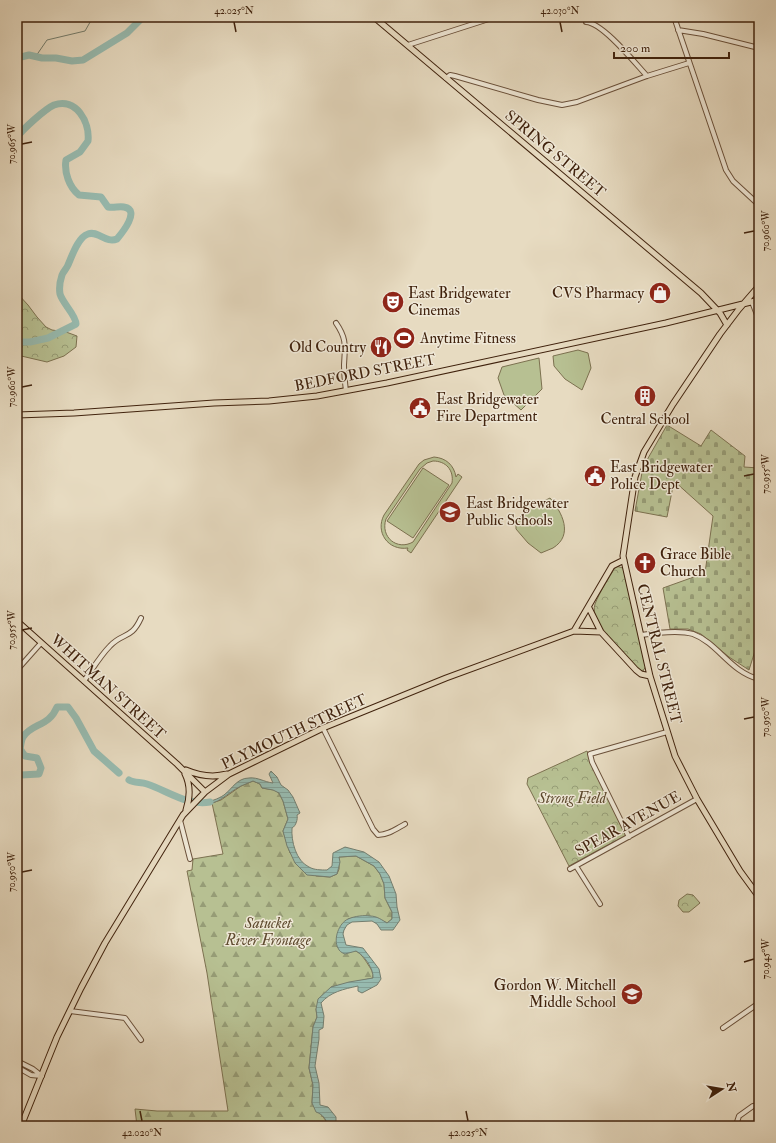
<svg xmlns="http://www.w3.org/2000/svg" width="776" height="1143" font-family="'IM FELL Double Pica',serif">
  <style>
    .forest { fill: url(#forest-firs); stroke: #7c7150 }
    .cemetery { fill: url(#cemetery-stones); stroke: #7c7150 }
    .park { fill: url(#park-crowns); stroke: #7c7150 }
    .garden { fill: #b7c092; stroke: #7c7150; fill-rule: evenodd }
    .water { fill: url(#water-rules); stroke: #747e6f }
    .lines { fill: none; stroke-linecap: round; stroke-linejoin: round }
    .stream { stroke: #747e6f; stroke-width: 1 }
    .river { stroke: #97bbb0; stroke-width: 7 }
    .minor-casing { stroke: #6a503a; stroke-width: 6 }
    .major-casing { stroke: #40220d; stroke-width: 7 }
    .minor { stroke: #efe8d7; stroke-width: 4 }
    .major { stroke: #e7dbc1; stroke-width: 5 }
    .ticks { fill: none; stroke: #40220d; stroke-width: 1.5 }
    .labels { text-anchor: middle; dominant-baseline: central; stroke-width: 3; stroke-linejoin: round; paint-order: stroke }
    .street-label { font-size: 15px; fill: #40220d; stroke: #efe8d7 }
    .poi-label { font-size: 15px; fill: #40220d; stroke: #efe8d7; text-anchor: start }
    .park-label { font-size: 15px; font-style: italic; fill: #5e4a2e; stroke: #efe8d7 }
    .neatline { fill: none; stroke: #40220d; stroke-width: 1.5 }
    .ticks-label { font-size: 10px; text-anchor: middle; fill: #40220d }
  </style>
  <defs>
    <pattern id="forest-firs" width="22" height="20" patternUnits="userSpaceOnUse"><rect width="22" height="20" fill="#b7c092"/><path d="M5 1l3.5 6h-7zM16 11l3.5 6h-7z" fill="#969c76"/></pattern>
    <pattern id="cemetery-stones" width="16" height="16" patternUnits="userSpaceOnUse"><rect width="16" height="16" fill="#b7c092"/><path d="M2 7V4a2 2 0 0 1 4 0v3zM10 15v-3a2 2 0 0 1 4 0v3z" fill="#969c76"/></pattern>
    <pattern id="park-crowns" width="20" height="18" patternUnits="userSpaceOnUse"><rect width="20" height="18" fill="#b7c092"/><path d="M2 6a3 3 0 1 1 6 0M12 15a3 3 0 1 1 6 0" fill="none" stroke="#969c76"/></pattern>
    <pattern id="water-rules" width="6" height="5" patternUnits="userSpaceOnUse"><rect width="6" height="5" fill="#97bbb0"/><path d="M0 2.5h6" fill="none" stroke="#83a096"/></pattern>
  </defs>
  <rect width="100%" height="100%" fill="#e7dbc1"/>
  <filter id="stains"><feTurbulence type="fractalNoise" baseFrequency=".005" numOctaves="4"/><feColorMatrix values="0 0 0 0 .2 0 0 0 0 .09 0 0 0 0 .02 0 0 0 .5 -.17"/></filter>
  <radialGradient id="worn" r=".72"><stop offset=".6" stop-color="#630" stop-opacity="0"/><stop offset="1" stop-color="#630" stop-opacity=".3"/></radialGradient>
  <path class="forest" d="M253,781L260,784L262,788L274,790L279,793L283,801L288,819L283,831L290,853L316,876L330,877L337,874L339,869V857L356,856L374,866L380,874L384,884L385,898L392,912V919L387,923C372,915 364,915 348,919L337,947C356,951 358,948 369,966C372,970 373,973 373,978L331,987L316,1009L317,1017L313,1027L309,1068L313,1085L312,1103L327,1122V1126H137L135,1109L157,1111H228L207,973L187,871L192,870L193,859L223,854L212,803L221,800L241,786Z"/>
  <path class="cemetery" d="M667,425L701,446L711,430L745,456L744,467L759,468V638L749,670L729,657L701,634L688,629H670L663,588L705,573L713,516L674,481L667,517L635,511L643,467Z"/>
  <path class="park" d="M17,293L28,305L37,317L46,327L52,330L66,332L77,336L76,347L64,356L47,362L17,355Z
    M616,566L623,568L646,666L643,671H640C627,658 588,623 595,604C600,591 609,578 616,566Z
    M587,751L627,835L602,848L569,866L527,784L528,778Z
    M687,894L693,895L700,903L689,912H683L678,906L679,900Z"/>
  <path class="garden" d="M578,350L588,353L591,368L582,390L565,379L554,366L553,356Z
    M539,358L542,389L521,410L504,395L498,378L502,367Z
    M434,457C446,458 454,465 456,477L458,474L462,477L411,553L407,550L408,548C388,551 375,532 384,515L419,464L424,460ZM433,461C446,461 454,470 452,483L413,542C397,551 380,537 386,519L420,469L427,463Z
    M423,468L449,485L413,538L387,521Z
    M550,498C562,512 574,535 553,548C549,550 545,551 541,553L528,543L516,529V521L528,509Z"/>
  <path class="water" d="M271,771L277,777L281,785L288,790L293,797L300,813L297,815C298,819 296,826 292,828C291,841 296,861 309,867C314,870 321,870 327,870L332,866L333,853L345,847L364,852L379,862L389,876L396,894L397,907L400,920L393,930H381L377,924L372,921L352,922L347,925L344,930L343,934L346,945L363,948L379,969L381,979L377,985L362,993L358,991V986C344,989 330,992 321,1003L324,1016L323,1028L319,1030V1039L315,1066L319,1083L320,1105L328,1107L336,1117V1126H327C327,1119 322,1114 316,1112L312,1103L313,1085L309,1068L313,1027L317,1017L316,1009L318,999L331,987L349,982L373,978C374,969 364,955 356,951L345,954C342,953 339,951 338,948C333,939 339,923 348,919C355,916 364,915 370,916C377,916 382,920 387,923L392,919V912L385,898L384,884L380,874L374,866L356,856L339,857L340,862L337,874L330,877L307,875L295,863L287,846L283,831L288,819L283,801L279,793L273,790L262,788L260,784L253,781C249,783 245,784 241,786C225,794 220,805 199,805L203,802C210,802 218,799 224,795C232,789 237,778 249,778C258,777 264,782 273,783L269,774Z"/>
  <g class="lines">
    <path class="stream" d="M36,56L47,40L85,31L93,17"/>
    <path class="river" d="M17,58L29,55L42,58H56L72,61L83,60L127,33L143,17
      M17,137C23,129 45,109 54,105C76,97 90,122 88,141L80,152L66,160C64,172 69,187 79,195L101,197L108,207C114,208 119,206 124,207C141,210 122,233 117,239C106,244 98,230 88,234C78,237 72,256 68,265C67,268 63,272 62,275C60,281 59,288 60,294C63,304 76,315 76,324L48,338L30,342H17
      M17,768L18,772L21,775L39,774L41,768L37,758L25,756L20,749C21,745 21,740 23,737C32,723 49,727 57,707H68L76,718L94,751L119,773
      M129,780C134,783 141,782 147,784C168,791 187,806 210,802"/>
    <g class="minor-casing">
      <path id="minor" d="M674,17L726,170L733,181L759,205
        M586,22C603,23 635,63 647,76
        M678,30L703,34L759,48
        M408,45L495,17
        M446,78L450,75L455,76L538,100L562,105L577,102L647,76L689,63
        M752,302L759,320
        M336,323C347,339 345,346 344,365C344,374 345,383 346,391
        M641,635C654,633 680,630 693,634C718,643 730,672 759,679
        M17,670L41,643
        M84,681C92,670 100,656 110,646C123,632 131,640 141,618
        M323,728L373,829L378,835C388,835 396,829 405,824
        M180,820L190,859
        M629,837L592,762L590,754L667,732
        M576,866L600,904
        M570,869L697,799
        M70,1011L125,1018L141,1040
        M723,1028L759,1003
        M17,1061L33,1069L42,1076
        M17,1067L31,1075L41,1076
        M740,1126L737,1122L739,1116L753,1106L759,1105"/>
    </g>
    <g class="major-casing">
      <path id="major" d="M374,17L701,293L720,313L727,325
        M759,286L739,309L720,334L673,404L644,452L635,477L623,556L650,676L675,756L697,799L740,871L759,897
        M17,415L74,413L214,403L269,401L317,396L387,383L666,323L759,300
        M589,608L601,632L636,670L641,674L650,676
        M17,621L177,764L205,792
        M574,631L601,632
        M186,770C200,776 212,778 227,774
        M185,774C191,786 190,798 186,810
        M21,1126L57,1037L81,988L105,943L183,815L205,792L229,774L323,728L446,678L574,631L612,566L624,560"/>
    </g>
    <use href="#minor" class="minor"/>
    <use href="#major" class="major"/>
  </g>
  <path class="ticks" d="M234,22L236,32M560,22L562,32M22,144L32,142M744,233L754,231M22,387L32,385M744,476L754,474M22,630L32,628M744,719L754,717M22,872L32,870M744,962L754,959M140,1111L142,1121M466,1111L468,1121"/>
  <defs>
    <g id="shop-disc" transform="scale(1.15)"><circle r="9.5" fill="#8f2418" stroke="#efe8d7"/><path d="M-5-2.5h2.3a2.7 3.5 0 0 1 5.4 0H5L5.5 6h-11ZM-1.5-2.5h3a1.5 2.3 0 0 0-3 0Z" fill="#fff"/></g>
    <g id="theatre-disc" transform="scale(1.15)"><circle r="9.5" fill="#8f2418" stroke="#efe8d7"/><path d="M-5-5.5Q0-4 5-5.5V0Q5 5 0 6Q-5 5-5 0ZM-3.3-2.5H-1v1.5H-3.3ZM1-2.5H3.3v1.5H1ZM-2.8 1Q0 5.5 2.8 1Z" fill="#fff"/></g>
    <g id="stadium-disc" transform="scale(1.15)"><circle r="9.5" fill="#8f2418" stroke="#efe8d7"/><path d="M0-5a6.5 5 0 1 0 0 10a6.5 5 0 1 0 0-10ZM-3.5-1.8h7v3.6h-7Z" fill="#fff"/></g>
    <g id="restaurant-disc" transform="scale(1.15)"><circle r="9.5" fill="#8f2418" stroke="#efe8d7"/><path d="M-5-6h1v4h1v-4h1v4h1v-4h1v5L-1.5 .5V6h-2V.5L-5-1ZM5-6V6H3V1.5H1.5Q1.5-4 5-6Z" fill="#fff"/></g>
    <g id="building-disc" transform="scale(1.15)"><circle r="9.5" fill="#8f2418" stroke="#efe8d7"/><path d="M-4-6H4V6H1V3H-1V6H-4ZM-2.5-4.3h1.7v1.8h-1.7ZM.8-4.3h1.7v1.8H.8ZM-2.5-1h1.7V.8h-1.7ZM.8-1h1.7V.8H.8Z" fill="#fff"/></g>
    <g id="civic-disc" transform="scale(1.15)"><circle r="9.5" fill="#8f2418" stroke="#efe8d7"/><path d="M-.6-6.5H3V-4.5H.6V-3L4-1V1h2V6H-6V1h2V-1L-.6-3ZM-1.2 2.5V6h2.4V2.5Z" fill="#fff"/></g>
    <g id="school-disc" transform="scale(1.15)"><circle r="9.5" fill="#8f2418" stroke="#efe8d7"/><path d="M0-5L7-2L0 1L-7-2ZM-4 1L0 2.5L4 1V4Q0 6-4 4Z" fill="#fff"/></g>
    <g id="church-disc" transform="scale(1.15)"><circle r="9.5" fill="#8f2418" stroke="#efe8d7"/><path d="M-1.2-6h2.4v3.5h3.3v2.4h-3.3V6h-2.4V-.1h-3.3v-2.4h3.3Z" fill="#fff"/></g>
  </defs>
  <g fill-rule="evenodd">
    <use href="#shop-disc" x="660" y="293"/>
    <use href="#theatre-disc" x="393" y="302"/>
    <use href="#stadium-disc" x="404" y="338"/>
    <use href="#restaurant-disc" x="381" y="347"/>
    <use href="#building-disc" x="645" y="396"/>
    <use href="#civic-disc" x="420" y="408"/>
    <use href="#civic-disc" x="595" y="476"/>
    <use href="#school-disc" x="450" y="512"/>
    <use href="#church-disc" x="645" y="563"/>
    <use href="#school-disc" x="632" y="994"/>
  </g>
  <g class="labels">
    <g class="street-label">
      <text transform="translate(555 154) rotate(40)">SPRING STREET</text>
      <text transform="translate(365 373) rotate(-11)">BEDFORD STREET</text>
      <text transform="translate(659 654) rotate(76)">CENTRAL STREET</text>
      <text transform="translate(108 687) rotate(42)">WHITMAN STREET</text>
      <text transform="translate(294 732) rotate(-25)">PLYMOUTH STREET</text>
      <text transform="translate(628 824) rotate(-29)">SPEAR AVENUE</text>
    </g>
    <g class="poi-label">
      <text x="408" y="293">East Bridgewater<tspan x="408" dy="17">Cinemas</tspan></text>
      <text x="644" y="293" text-anchor="end">CVS Pharmacy</text>
      <text x="420" y="338">Anytime Fitness</text>
      <text x="366" y="347" text-anchor="end">Old Country</text>
      <text x="436" y="399">East Bridgewater<tspan x="436" dy="17">Fire Department</tspan></text>
      <text x="645" y="419" text-anchor="middle">Central School</text>
      <text x="610" y="467">East Bridgewater<tspan x="610" dy="17">Police Dept</tspan></text>
      <text x="466" y="503">East Bridgewater<tspan x="466" dy="17">Public Schools</tspan></text>
      <text x="660" y="554">Grace Bible<tspan x="660" dy="17">Church</tspan></text>
      <text x="616" y="985" text-anchor="end">Gordon W. Mitchell<tspan x="616" dy="17">Middle School</tspan></text>
    </g>
    <g class="park-label">
      <text x="572" y="798">Strong Field</text>
      <text x="268" y="923">Satucket<tspan x="268" dy="17">River Frontage</tspan></text>
    </g>
  </g>
  <rect width="776" height="1143" fill="none" stroke="#e7dbc1" stroke-width="44"/>
  <g transform="translate(722 1089) rotate(78)" stroke="#efe8d7" stroke-width="3" paint-order="stroke">
  <path d="M0-3L7 15L0 10L-7 15Z" fill="#40220d"/>
  <text y="-6" font-size="11" font-weight="bold" text-anchor="middle" fill="#40220d">N</text>
  </g>
  <path d="M614 52v6h115v-6" fill="none" stroke="#40220d" stroke-width="2"/>
  <text x="620" y="52" font-size="12" fill="#40220d" stroke="#efe8d7" stroke-width="3" paint-order="stroke">200 m</text>
  <rect x="22" y="22" width="732" height="1099" class="neatline"/>
  <g class="ticks-label">
    <text x="234" y="14">42.025°N</text>
    <text x="560" y="14">42.030°N</text>
    <text transform="translate(11 144) rotate(-90)" y="4">70.965°W</text>
    <text transform="translate(765 231) rotate(-90)" y="4">70.960°W</text>
    <text transform="translate(11 387) rotate(-90)" y="4">70.960°W</text>
    <text transform="translate(765 474) rotate(-90)" y="4">70.955°W</text>
    <text transform="translate(11 630) rotate(-90)" y="4">70.955°W</text>
    <text transform="translate(765 717) rotate(-90)" y="4">70.950°W</text>
    <text transform="translate(11 872) rotate(-90)" y="4">70.950°W</text>
    <text transform="translate(765 959) rotate(-90)" y="4">70.945°W</text>
    <text x="142" y="1136">42.020°N</text>
    <text x="468" y="1136">42.025°N</text>
  </g>
  <rect width="100%" height="100%" filter="url(#stains)"/>
  <rect width="100%" height="100%" fill="url(#worn)"/>
</svg>
